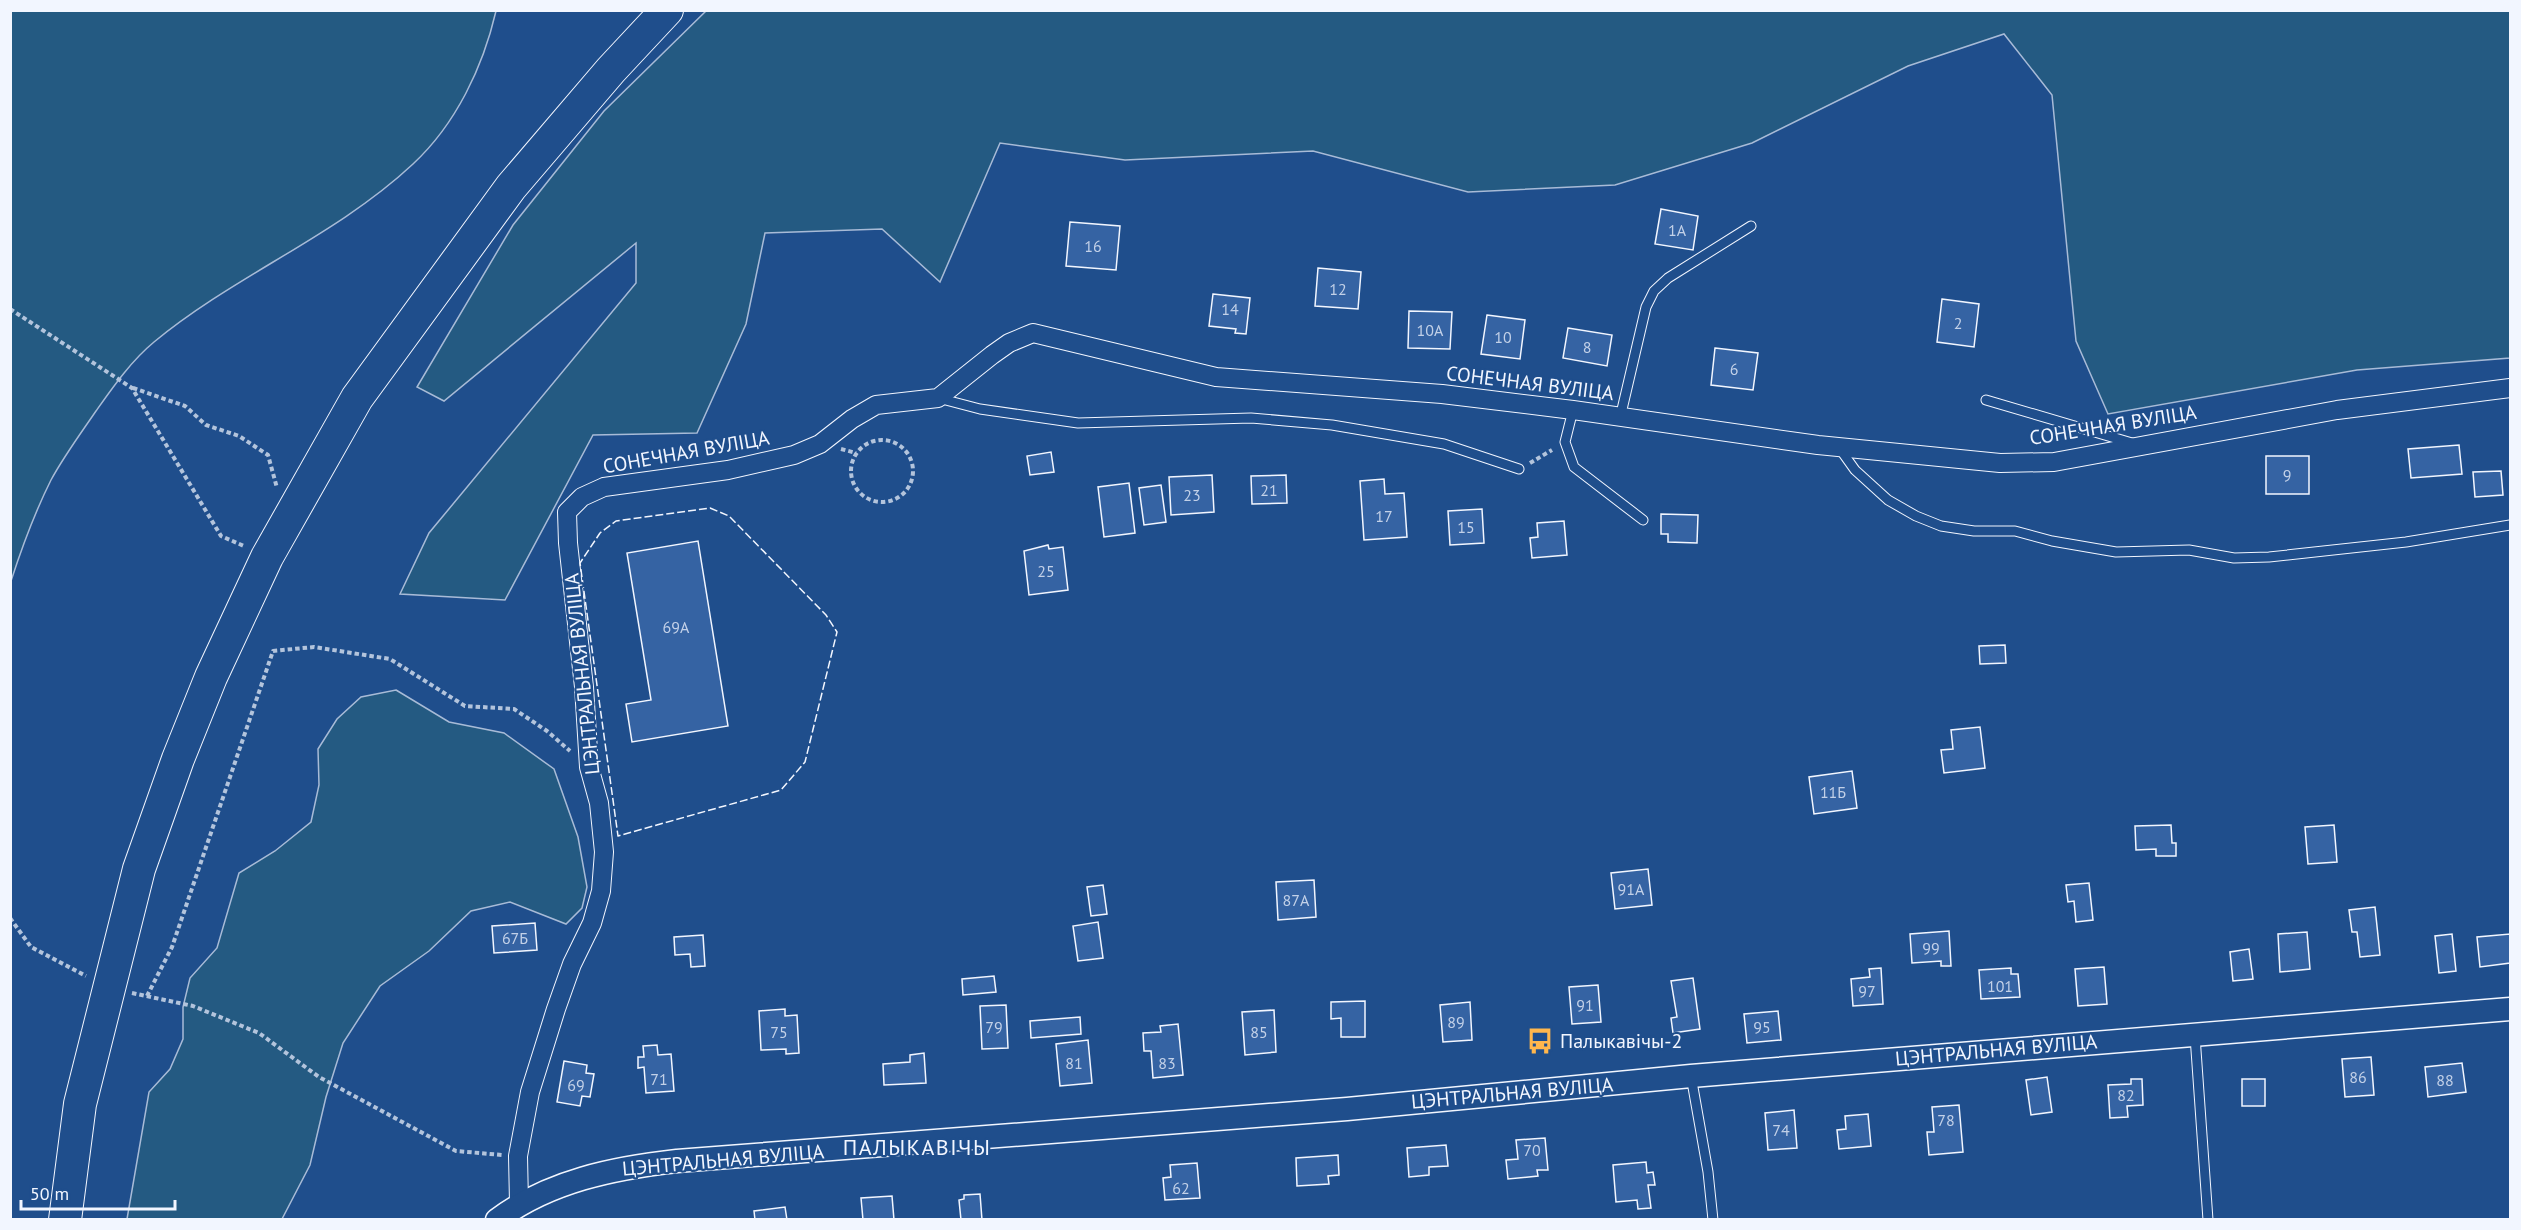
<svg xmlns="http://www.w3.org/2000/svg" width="2521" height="1230" font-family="'PT Sans',sans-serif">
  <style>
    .green { fill: #245a82; stroke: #a8bbd7; stroke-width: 1.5 }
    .building { fill: #3563a3; stroke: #f2f6ff; stroke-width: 1.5 }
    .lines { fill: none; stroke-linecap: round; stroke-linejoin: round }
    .service-casing { stroke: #f2f6ff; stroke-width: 11 }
    .minor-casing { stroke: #f2f6ff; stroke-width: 20 }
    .tertiary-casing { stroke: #f2f6ff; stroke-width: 25 }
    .trunk-casing { stroke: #f2f6ff; stroke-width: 34 }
    .path { stroke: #b3c4dc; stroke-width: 4; stroke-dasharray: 4.5 3; stroke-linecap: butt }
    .service { stroke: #1f4e8c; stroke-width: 9 }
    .minor { stroke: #1f4e8c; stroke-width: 18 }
    .tertiary { stroke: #1f4e8c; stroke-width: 22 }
    .trunk { stroke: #1f4e8c; stroke-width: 32 }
    .fence { stroke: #f2f6ff; stroke-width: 1.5; stroke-dasharray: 8 3; stroke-linecap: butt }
    .labels { text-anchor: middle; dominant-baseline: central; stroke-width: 4.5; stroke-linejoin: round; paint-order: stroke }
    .number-label { font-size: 16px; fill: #c3d1e8 }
    .street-label { font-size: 20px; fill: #f2f6ff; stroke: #1f4e8c }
    .poi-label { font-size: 20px; fill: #f2f6ff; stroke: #1f4e8c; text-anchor: start }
    .quarter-label { font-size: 22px; letter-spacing: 1.5px; fill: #f2f6ff; stroke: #1f4e8c }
  </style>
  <rect width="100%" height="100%" fill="#1f4e8c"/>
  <path class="green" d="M11,10L496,11C483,67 456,124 413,164C336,236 235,275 154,342C131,361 113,387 96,411C81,433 64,456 51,480C35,512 22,547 11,581Z
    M706,11H2510V358L2357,370L2108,414L2076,341L2052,95L2004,34L1908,66L1752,143L1615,185L1468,192L1313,151L1125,160L1000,143L940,282L882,229L765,233L746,324L697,433L593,435L505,600L400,594L429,533L636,283V243L444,401L417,387L513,225L604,111Z
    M396,690L449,722L504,733L554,769L578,837L587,887L582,908L566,924L510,902L471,911L429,951L380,986L343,1043L326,1097L310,1165L282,1219H127L149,1092L170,1069L183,1039V1007L190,978L217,948L239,873L275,851L311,822L319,785L318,749L337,719L361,697Z"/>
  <path class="building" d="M1661,209L1698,216L1693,250L1655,244Z
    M1070,222L1120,226L1116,270L1066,266Z
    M1318,268L1361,272L1358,309L1315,306Z
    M1213,294L1250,298L1246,334L1235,333L1236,329L1209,326Z
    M1942,299L1979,304L1974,347L1937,342Z
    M1409,311L1452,312L1450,349L1408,348Z
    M1487,315L1525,320L1520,359L1481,354Z
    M1568,328L1612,335L1607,366L1563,358Z
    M1715,348L1758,353L1753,390L1711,385Z
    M2459,445L2462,474L2411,478L2408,449Z
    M1051,452L1054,472L1030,475L1027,456Z
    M2266,456H2309V494H2266Z
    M2501,471L2503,495L2475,497L2473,472Z
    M1212,475L1214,512L1171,515L1169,477Z
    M1286,475L1287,503L1252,504L1251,476Z
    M1384,479L1385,494L1404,493L1407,537L1364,540L1360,481Z
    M1129,483L1135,533L1104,537L1098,487Z
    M1161,485L1166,522L1144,525L1139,488Z
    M1482,509L1484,543L1450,545L1448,511Z
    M1661,514L1698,515L1697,543L1668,542V534H1661Z
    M1564,521L1567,555L1532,558L1530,538L1538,537L1537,523Z
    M698,541L728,726L632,742L626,704L651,700L627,553Z
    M1048,545L1049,549L1063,547L1068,590L1029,595L1024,551Z
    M2005,645L2006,663L1980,664L1979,646Z
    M1980,727L1985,768L1944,773L1941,750L1953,749L1951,730Z
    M1852,771L1857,808L1814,814L1809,777Z
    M2171,825L2172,843H2176V856H2156V849L2136,850L2135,826Z
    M2334,825L2337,862L2308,864L2305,827Z
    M1648,869L1652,905L1615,909L1611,873Z
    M1314,880L1316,917L1278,920L1276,882Z
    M2089,883L2093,920L2076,922L2074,901L2068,902L2066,885Z
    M1103,885L1107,914L1091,916L1087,887Z
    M2375,907L2380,955L2360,957L2357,932H2352L2349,910Z
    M1098,922L1103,958L1078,961L1073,926Z
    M535,923L537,950L494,953L492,926Z
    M1949,931L1951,966H1941V961L1912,963L1910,934Z
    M2307,932L2310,969L2280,972L2278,934Z
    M2452,934L2456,971L2439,973L2435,936Z
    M2510,934V963L2480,967L2477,937Z
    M703,935L705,966L691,967L690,954L675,955L674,937Z
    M2249,949L2253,979L2233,981L2230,952Z
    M2104,967L2107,1004L2078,1006L2075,969Z
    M1881,968L1883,1004L1853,1006L1851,979L1870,977L1869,969Z
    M2011,968V974H2018L2020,997L1981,999L1979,970Z
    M994,976L996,992L963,995L962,979Z
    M1693,978L1700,1029L1673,1033L1671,1018L1677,1017L1671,981Z
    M1598,985L1601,1022L1572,1024L1569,987Z
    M1365,1001V1037H1341V1018L1331,1019V1002Z
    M1470,1002L1472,1040L1443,1042L1440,1005Z
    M1006,1005L1008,1048L982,1049L980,1006Z
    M785,1009V1016L797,1015L799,1053L786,1054V1049L761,1050L759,1011Z
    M1274,1010L1276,1052L1245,1055L1242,1012Z
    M1778,1011L1781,1040L1747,1043L1744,1014Z
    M1080,1017L1081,1034L1031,1038L1030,1021Z
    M1178,1024L1183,1075L1153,1078L1151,1051H1144L1143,1033L1161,1032L1160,1026Z
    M1088,1040L1092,1083L1060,1086L1056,1044Z
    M657,1045L658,1055L671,1054L674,1091L646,1093L644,1067L638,1068V1057H644L643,1046Z
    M924,1053L926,1083L884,1085L883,1064L910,1062V1055Z
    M2371,1057L2374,1095L2345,1097L2342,1059Z
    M564,1061L587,1065L586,1073L594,1074L590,1097L582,1096L580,1106L557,1102Z
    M2462,1063L2466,1092L2428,1097L2425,1067Z
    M2047,1077L2052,1112L2031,1115L2026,1080Z
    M2131,1079H2142L2143,1105L2127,1106L2128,1117L2110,1118L2108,1085L2131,1084Z
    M2242,1079H2265V1106H2242Z
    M1959,1105L1963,1152L1929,1155L1927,1132H1934L1932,1107Z
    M1794,1110L1797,1148L1768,1150L1765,1113Z
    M1868,1114L1871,1146L1839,1149L1837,1130L1846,1129L1845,1116Z
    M1545,1138L1548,1170H1537L1538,1176L1508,1179L1506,1160L1518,1159L1516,1140Z
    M1446,1145L1448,1166L1429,1167V1175L1409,1177L1407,1148Z
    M1338,1155L1339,1175L1328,1176L1329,1184L1297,1186L1296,1158Z
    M1646,1162L1647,1173L1653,1172L1655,1185H1648L1651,1208L1638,1209L1637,1200L1616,1202L1613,1165Z
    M1197,1163L1200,1198L1165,1200L1163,1178L1171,1177L1170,1165Z
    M980,1194L982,1220H961L959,1200L964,1199V1195Z
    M892,1196L894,1220H863L861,1198Z
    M785,1207L787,1220H755L754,1211Z"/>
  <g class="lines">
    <g class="service-casing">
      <path id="service" d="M938,398L980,409L1078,423L1251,418L1332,425L1444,444L1519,469
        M1986,400L2132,443
        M1573,410L1565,442L1574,467L1643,520
        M1620,418L1646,307L1654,291L1668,278L1751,226
        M1840,449L1855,470L1888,500L1916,516L1941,526L1974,531H2015L2052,541L2116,552L2189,550L2234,558L2269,557L2406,542L2510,525
        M2195,1036L2208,1220
        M1691,1076L1708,1172L1713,1220"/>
    </g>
    <g class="minor-casing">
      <path id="minor" d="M519,1203L518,1156L530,1092L556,1009L572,964L592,923L601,891L604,852L599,803L589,767L584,687L568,543L567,512L582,497L604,487L728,470L794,455L820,444L852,419L876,405L938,398L992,355L1009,343L1033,333L1216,377L1442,394L1573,410L1818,445L2000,463L2054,462L2337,410L2510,388"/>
    </g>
    <g class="tertiary-casing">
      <path id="tertiary" d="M497,1220C549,1181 614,1168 677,1161L1347,1109L1691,1076L2510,1009"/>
    </g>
    <g class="trunk-casing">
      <path id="trunk" d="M65,1220L80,1104L139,869L178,759L211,677L267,557L357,398L511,187L611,70L667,10"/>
    </g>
    <path class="path" d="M10,309L132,388L221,536L244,546
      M133,388L185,406L206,425L239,436L268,455L277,488
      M851 471a31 31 0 1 1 62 0a31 31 0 1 1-62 0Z
      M841,449L856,453
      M1530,463L1552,450
      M10,918L31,947L86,976
      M132,993L193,1006L259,1033L319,1077L456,1151L502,1155
      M147,996L172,947L273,651L314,647L390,659L465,706L514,709L547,731L570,751"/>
    <use href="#service" class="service"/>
    <use href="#minor" class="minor"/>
    <use href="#tertiary" class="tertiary"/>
    <use href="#trunk" class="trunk"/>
    <path class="fence" d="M710,508L729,516L826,615L837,632L805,762L781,790L618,836L580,563L600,533L616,521Z"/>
  </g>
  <defs>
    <g id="bus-bare" transform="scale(2.07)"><path d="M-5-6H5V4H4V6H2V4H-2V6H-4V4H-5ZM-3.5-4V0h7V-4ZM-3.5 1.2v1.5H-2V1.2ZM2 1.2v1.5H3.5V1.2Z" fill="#ffb74d" stroke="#1f4e8c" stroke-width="2.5" paint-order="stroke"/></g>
  </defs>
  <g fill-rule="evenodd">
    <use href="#bus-bare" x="1540" y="1041"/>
  </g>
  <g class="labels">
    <g class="number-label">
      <text x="1677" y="230">1А</text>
      <text x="1093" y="246">16</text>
      <text x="1338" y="289">12</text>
      <text x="1230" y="309">14</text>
      <text x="1958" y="323">2</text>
      <text x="1430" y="330">10А</text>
      <text x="1503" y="337">10</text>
      <text x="1587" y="347">8</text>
      <text x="1734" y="369">6</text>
      <text x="2287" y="475">9</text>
      <text x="1269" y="490">21</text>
      <text x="1192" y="495">23</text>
      <text x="1384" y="516">17</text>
      <text x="1466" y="527">15</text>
      <text x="1046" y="571">25</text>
      <text x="676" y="627">69А</text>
      <text x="1833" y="792">11Б</text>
      <text x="1631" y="889">91А</text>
      <text x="1296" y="900">87А</text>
      <text x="515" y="938">67Б</text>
      <text x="1931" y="948">99</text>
      <text x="2000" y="986">101</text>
      <text x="1867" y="991">97</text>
      <text x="1585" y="1005">91</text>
      <text x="1456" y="1022">89</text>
      <text x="994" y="1027">79</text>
      <text x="1762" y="1027">95</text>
      <text x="779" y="1032">75</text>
      <text x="1259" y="1032">85</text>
      <text x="1074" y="1063">81</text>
      <text x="1167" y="1063">83</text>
      <text x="2358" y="1077">86</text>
      <text x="659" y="1079">71</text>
      <text x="2445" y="1080">88</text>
      <text x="576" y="1085">69</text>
      <text x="2126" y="1095">82</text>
      <text x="1946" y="1120">78</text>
      <text x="1781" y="1130">74</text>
      <text x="1532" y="1150">70</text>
      <text x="1181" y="1188">62</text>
    </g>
    <g class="street-label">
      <text transform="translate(1530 383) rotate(7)">СОНЕЧНАЯ ВУЛІЦА</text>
      <text transform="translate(2113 425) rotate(-9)">СОНЕЧНАЯ ВУЛІЦА</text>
      <text transform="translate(686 452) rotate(-10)">СОНЕЧНАЯ ВУЛІЦА</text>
      <text transform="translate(582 674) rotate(-96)">ЦЭНТРАЛЬНАЯ ВУЛІЦА</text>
      <text transform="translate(1996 1050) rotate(-5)">ЦЭНТРАЛЬНАЯ ВУЛІЦА</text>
      <text transform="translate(1512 1093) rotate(-5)">ЦЭНТРАЛЬНАЯ ВУЛІЦА</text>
      <text transform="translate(723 1160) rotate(-5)">ЦЭНТРАЛЬНАЯ ВУЛІЦА</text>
    </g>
    <g class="poi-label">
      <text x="1560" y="1041">Палыкавічы-2</text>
    </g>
    <g class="quarter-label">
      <text x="917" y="1147">ПАЛЫКАВІЧЫ</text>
    </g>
  </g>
  <rect width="2521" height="1230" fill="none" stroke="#f2f6ff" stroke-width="24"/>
  <path d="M21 1200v9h154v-9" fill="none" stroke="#f2f6ff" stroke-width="3"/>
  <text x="30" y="1200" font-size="18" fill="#f2f6ff" stroke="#1f4e8c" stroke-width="4.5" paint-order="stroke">50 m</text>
</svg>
